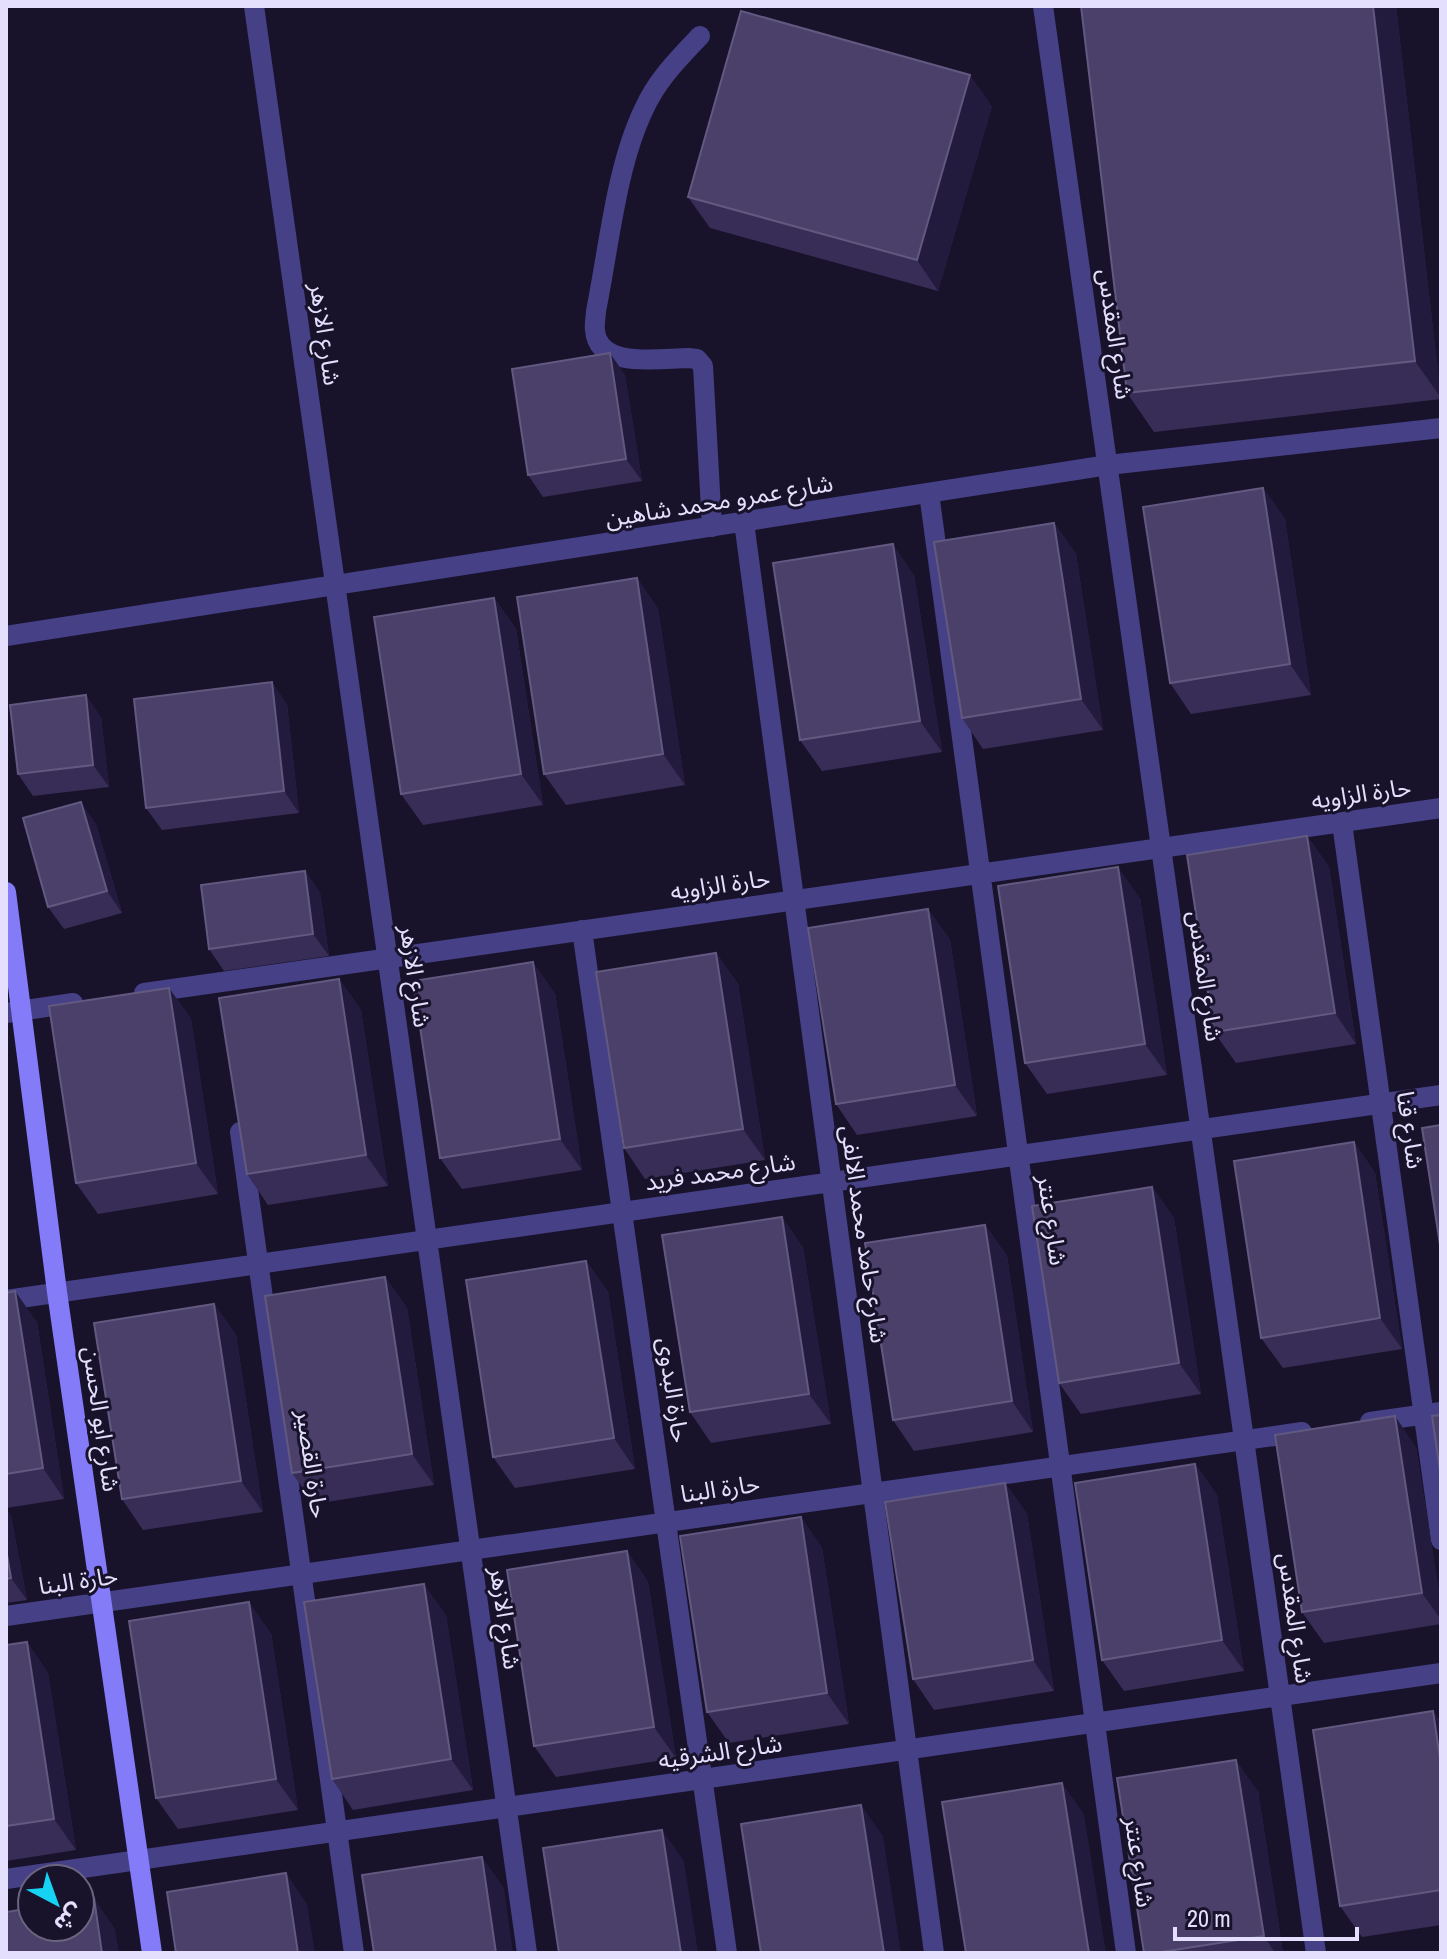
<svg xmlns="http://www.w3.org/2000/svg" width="1447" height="1959" font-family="'Archivo Narrow','Noto Sans Arabic',sans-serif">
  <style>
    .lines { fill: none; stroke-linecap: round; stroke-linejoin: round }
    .lane { stroke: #464187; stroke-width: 20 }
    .street { stroke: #464187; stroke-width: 20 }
    .secondary { stroke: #837bf8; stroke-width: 20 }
    .wall { fill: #382d57 }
    .shaded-wall { fill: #231b3e }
    .building { fill: #4a4069; stroke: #625980; stroke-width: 2 }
    .labels { text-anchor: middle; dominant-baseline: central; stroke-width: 6; stroke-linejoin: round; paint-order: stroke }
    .street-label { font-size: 24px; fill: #e4dffd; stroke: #18132b }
  </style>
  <rect width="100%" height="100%" fill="#18132b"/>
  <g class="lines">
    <path class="lane" d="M700,36C678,59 657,80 644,109C616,167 609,247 596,311C596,317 594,324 595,330C598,370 661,358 688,358L697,359L703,366L712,527
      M929,493L1126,1953
      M1342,823L1441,1540
      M582,930L727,1953
      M144,993L1441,808
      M6,1013L73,1003
      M240,1132L354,1953
      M1370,1422L1441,1412
      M6,1616L1302,1432"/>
    <path class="street" d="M254,6L527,1953
      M1043,6L1316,1953
      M744,522L934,1953
      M6,636L1108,465L1441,428
      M6,1300L1441,1095
      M6,1879L1441,1673"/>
    <path class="secondary" d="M6,892L57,1292L152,1953"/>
  </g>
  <path class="wall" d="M1081,6H1396L1441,399L1154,432L1127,393Z
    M992,106L938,291L710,228L688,197Z
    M625,375L642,481L543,497L528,475Z
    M1263,488L1285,519L1311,695L1191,714L1170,683Z
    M1054,523L1076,554L1103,730L983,749L962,718Z
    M914,575L942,752L822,771L800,740Z
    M637,578L658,609L685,785L566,805L544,774Z
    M494,598L516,629L543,805L423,825L401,794Z
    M287,704L299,813L162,830L146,808Z
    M101,717L109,787L33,796L18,774Z
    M96,824L122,913L64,929L48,907Z
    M1307,836L1329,867L1356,1044L1236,1063L1214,1032Z
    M305,871L320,893L329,956L224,971L209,949Z
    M1140,898L1167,1075L1047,1094L1025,1063Z
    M928,909L950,940L977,1116L857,1135L836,1104Z
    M716,953L738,984L765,1160L645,1179L624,1148Z
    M339,979L361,1010L388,1186L268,1205L247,1174Z
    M169,988L191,1019L218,1194L98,1214L76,1183Z
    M555,993L582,1170L462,1189L440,1158Z
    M1354,1142L1375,1173L1402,1349L1283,1368L1261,1338Z
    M1152,1187L1174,1218L1201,1394L1081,1414L1059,1383Z
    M782,1217L803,1248L831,1424L711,1443L690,1412Z
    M985,1225L1007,1256L1033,1432L914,1451L893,1420Z
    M586,1261L608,1292L635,1469L515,1488L493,1457Z
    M385,1277L407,1308L434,1485L314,1504L292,1473Z
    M6,1293L37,1322L64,1499L6,1508Z
    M214,1304L236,1335L263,1512L143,1530L122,1499Z
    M1416,1447L1441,1606V1624L1324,1643L1302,1612Z
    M1195,1464L1217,1495L1244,1671L1124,1691L1102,1660Z
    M1005,1483L1027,1514L1054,1691L934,1710L913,1679Z
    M6,1508L11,1516L27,1600L6,1603Z
    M801,1517L822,1548L849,1724L729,1743L707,1712Z
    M627,1551L648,1582L676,1758L556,1777L534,1746Z
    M446,1615L473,1790L353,1810L332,1779Z
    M271,1633L298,1810L178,1829L156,1798Z
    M27,1642L48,1673L76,1850L6,1861V1645Z
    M1433,1711L1441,1723V1925L1362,1937L1340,1906Z
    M1258,1791L1283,1953H1155Z"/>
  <path class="shaded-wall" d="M1373,6H1396L1441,398L1415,361Z
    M970,75L992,106L938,291L917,260Z
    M610,353L625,375L642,481L626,459Z
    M1263,488L1285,519L1311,695L1290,664Z
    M1054,523L1076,554L1103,730L1081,699Z
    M893,544L914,575L942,752L920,721Z
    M637,578L658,609L685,785L663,754Z
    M494,598L516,629L543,805L521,774Z
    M272,682L287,704L299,813L284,791Z
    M86,695L101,717L109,787L93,765Z
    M81,802L96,824L122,913L107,891Z
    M1307,836L1329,867L1356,1044L1335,1013Z
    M1118,867L1140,898L1167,1075L1145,1044Z
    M305,871L320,893L329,956L313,934Z
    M928,909L950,940L977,1116L955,1085Z
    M716,953L738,984L765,1160L743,1129Z
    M533,962L555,993L582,1170L560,1139Z
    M339,979L361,1010L388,1186L366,1155Z
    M169,988L191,1019L218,1194L196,1163Z
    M1354,1142L1375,1173L1402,1349L1380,1318Z
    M1152,1187L1174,1218L1201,1394L1179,1363Z
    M782,1217L803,1248L831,1424L809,1394Z
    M985,1225L1007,1256L1033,1432L1012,1401Z
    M586,1261L608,1292L635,1469L614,1438Z
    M385,1277L407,1308L434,1485L412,1454Z
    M15,1291L37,1322L64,1499L43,1468Z
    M214,1304L236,1335L263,1512L241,1481Z
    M1395,1416L1416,1447L1441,1606V1620L1422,1593Z
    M1195,1464L1217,1495L1244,1671L1222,1640Z
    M1005,1483L1027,1514L1054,1691L1033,1660Z
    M6,1508L11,1516L27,1600L11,1578L6,1549Z
    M801,1517L822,1548L849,1724L827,1693Z
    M627,1551L648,1582L676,1758L654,1727Z
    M424,1584L446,1615L473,1790L451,1759Z
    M249,1602L271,1633L298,1810L276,1779Z
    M27,1642L48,1673L76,1850L54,1819Z
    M1433,1711L1441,1723V1765Z
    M1236,1760L1258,1791L1283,1953H1275L1264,1936Z
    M1062,1783L1084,1814L1106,1953H1089Z
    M861,1805L883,1836L901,1953H884Z
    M662,1830L684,1861L698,1953H681Z
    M482,1857L504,1888L513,1953H496Z
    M286,1873L307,1904L315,1953H298Z
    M94,1898L115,1929L119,1953H102Z"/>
  <path class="building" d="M1081,6H1373L1415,361L1127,393Z
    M741,11L970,75L917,260L688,197Z
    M610,353L626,459L528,475L512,369Z
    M1263,488L1290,664L1170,683L1143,507Z
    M1054,523L1081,699L962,718L934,542Z
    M893,544L920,721L800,740L773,563Z
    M637,578L663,754L544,774L517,597Z
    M494,598L521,774L401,794L374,617Z
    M272,682L284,791L146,808L134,699Z
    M86,695L93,765L18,774L10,705Z
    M81,802L107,891L48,907L23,818Z
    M1307,836L1335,1013L1214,1032L1187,855Z
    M1118,867L1145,1044L1025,1063L998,886Z
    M305,871L313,934L209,949L201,885Z
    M928,909L955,1085L836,1104L808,928Z
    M716,953L743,1129L624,1148L596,972Z
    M533,962L560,1139L440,1158L413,981Z
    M339,979L366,1155L247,1174L219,998Z
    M169,988L196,1163L76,1183L49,1006Z
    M1441,1125V1251L1422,1128Z
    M1354,1142L1380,1318L1261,1338L1234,1161Z
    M1152,1187L1179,1363L1059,1383L1032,1206Z
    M782,1217L809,1394L690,1412L662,1235Z
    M985,1225L1012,1401L893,1420L865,1243Z
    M586,1261L614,1438L493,1457L466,1280Z
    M385,1277L412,1454L292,1473L265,1296Z
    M15,1291L43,1468L6,1474V1293Z
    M214,1304L241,1481L122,1499L94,1323Z
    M1441,1415V1477L1432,1416Z
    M1395,1416L1422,1593L1302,1612L1275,1435Z
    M1195,1464L1222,1640L1102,1660L1075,1483Z
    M1005,1483L1033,1660L913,1679L885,1502Z
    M801,1517L827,1693L707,1712L680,1536Z
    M6,1549L11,1578L6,1579Z
    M627,1551L654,1727L534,1746L507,1570Z
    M424,1584L451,1759L332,1779L304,1602Z
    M249,1602L276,1779L156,1798L129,1621Z
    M27,1642L54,1819L6,1826V1645Z
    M1433,1711L1441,1765V1890L1340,1906L1313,1730Z
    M1236,1760L1264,1936L1155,1953H1144L1117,1778Z
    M1062,1783L1089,1953H966L942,1802Z
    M861,1805L884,1953H761L741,1824Z
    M662,1830L681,1953H559L543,1848Z
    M482,1857L496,1953H374L362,1875Z
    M286,1873L298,1953H176L167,1892Z
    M94,1898L102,1953H6V1912L32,1908V1927H80V1900Z"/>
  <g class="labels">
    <g class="street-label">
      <text transform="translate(326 334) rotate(82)">شارع الازهر</text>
      <text transform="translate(1116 334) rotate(82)">شارع المقدس</text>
      <text transform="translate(719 500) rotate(-9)">شارع عمرو محمد شاهين</text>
      <text transform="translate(1361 793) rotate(-8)">حارة الزاويه</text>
      <text transform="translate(720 884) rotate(-8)">حارة الزاويه</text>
      <text transform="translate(416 976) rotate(82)">شارع الازهر</text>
      <text transform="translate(1206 976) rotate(82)">شارع المقدس</text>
      <text transform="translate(1411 1130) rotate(82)">شارع قنا</text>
      <text transform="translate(720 1171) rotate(-8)">شارع محمد فريد</text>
      <text transform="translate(1053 1220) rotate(82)">شارع عنتر</text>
      <text transform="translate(865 1234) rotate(82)">شارع حامد محمد الالفى</text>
      <text transform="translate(674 1390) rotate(82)">حارة البدوى</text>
      <text transform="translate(102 1419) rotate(82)">شارع ابو الحسن</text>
      <text transform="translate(313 1464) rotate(82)">حارة القصير</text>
      <text transform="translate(720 1488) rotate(-8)">حارة البنا</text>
      <text transform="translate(78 1580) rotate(-8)">حارة البنا</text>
      <text transform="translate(506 1618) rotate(82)">شارع الازهر</text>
      <text transform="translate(1296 1618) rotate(82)">شارع المقدس</text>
      <text transform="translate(720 1751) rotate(-8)">شارع الشرقيه</text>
      <text transform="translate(1140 1862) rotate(82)">شارع عنتر</text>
    </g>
  </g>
  <rect width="1447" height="1959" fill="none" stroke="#e4dffd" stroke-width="16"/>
  <g transform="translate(56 1903) rotate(139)"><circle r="38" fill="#18132b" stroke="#6a657f" stroke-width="2"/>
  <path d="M0-6L14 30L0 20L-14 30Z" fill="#16d3f3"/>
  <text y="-12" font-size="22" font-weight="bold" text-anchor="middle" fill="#e4dffd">ش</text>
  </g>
  <path d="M1175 1927v12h182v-12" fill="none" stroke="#e4dffd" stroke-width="4"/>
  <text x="1187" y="1927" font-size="24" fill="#e4dffd" stroke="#18132b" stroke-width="6" paint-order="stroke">20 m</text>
</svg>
